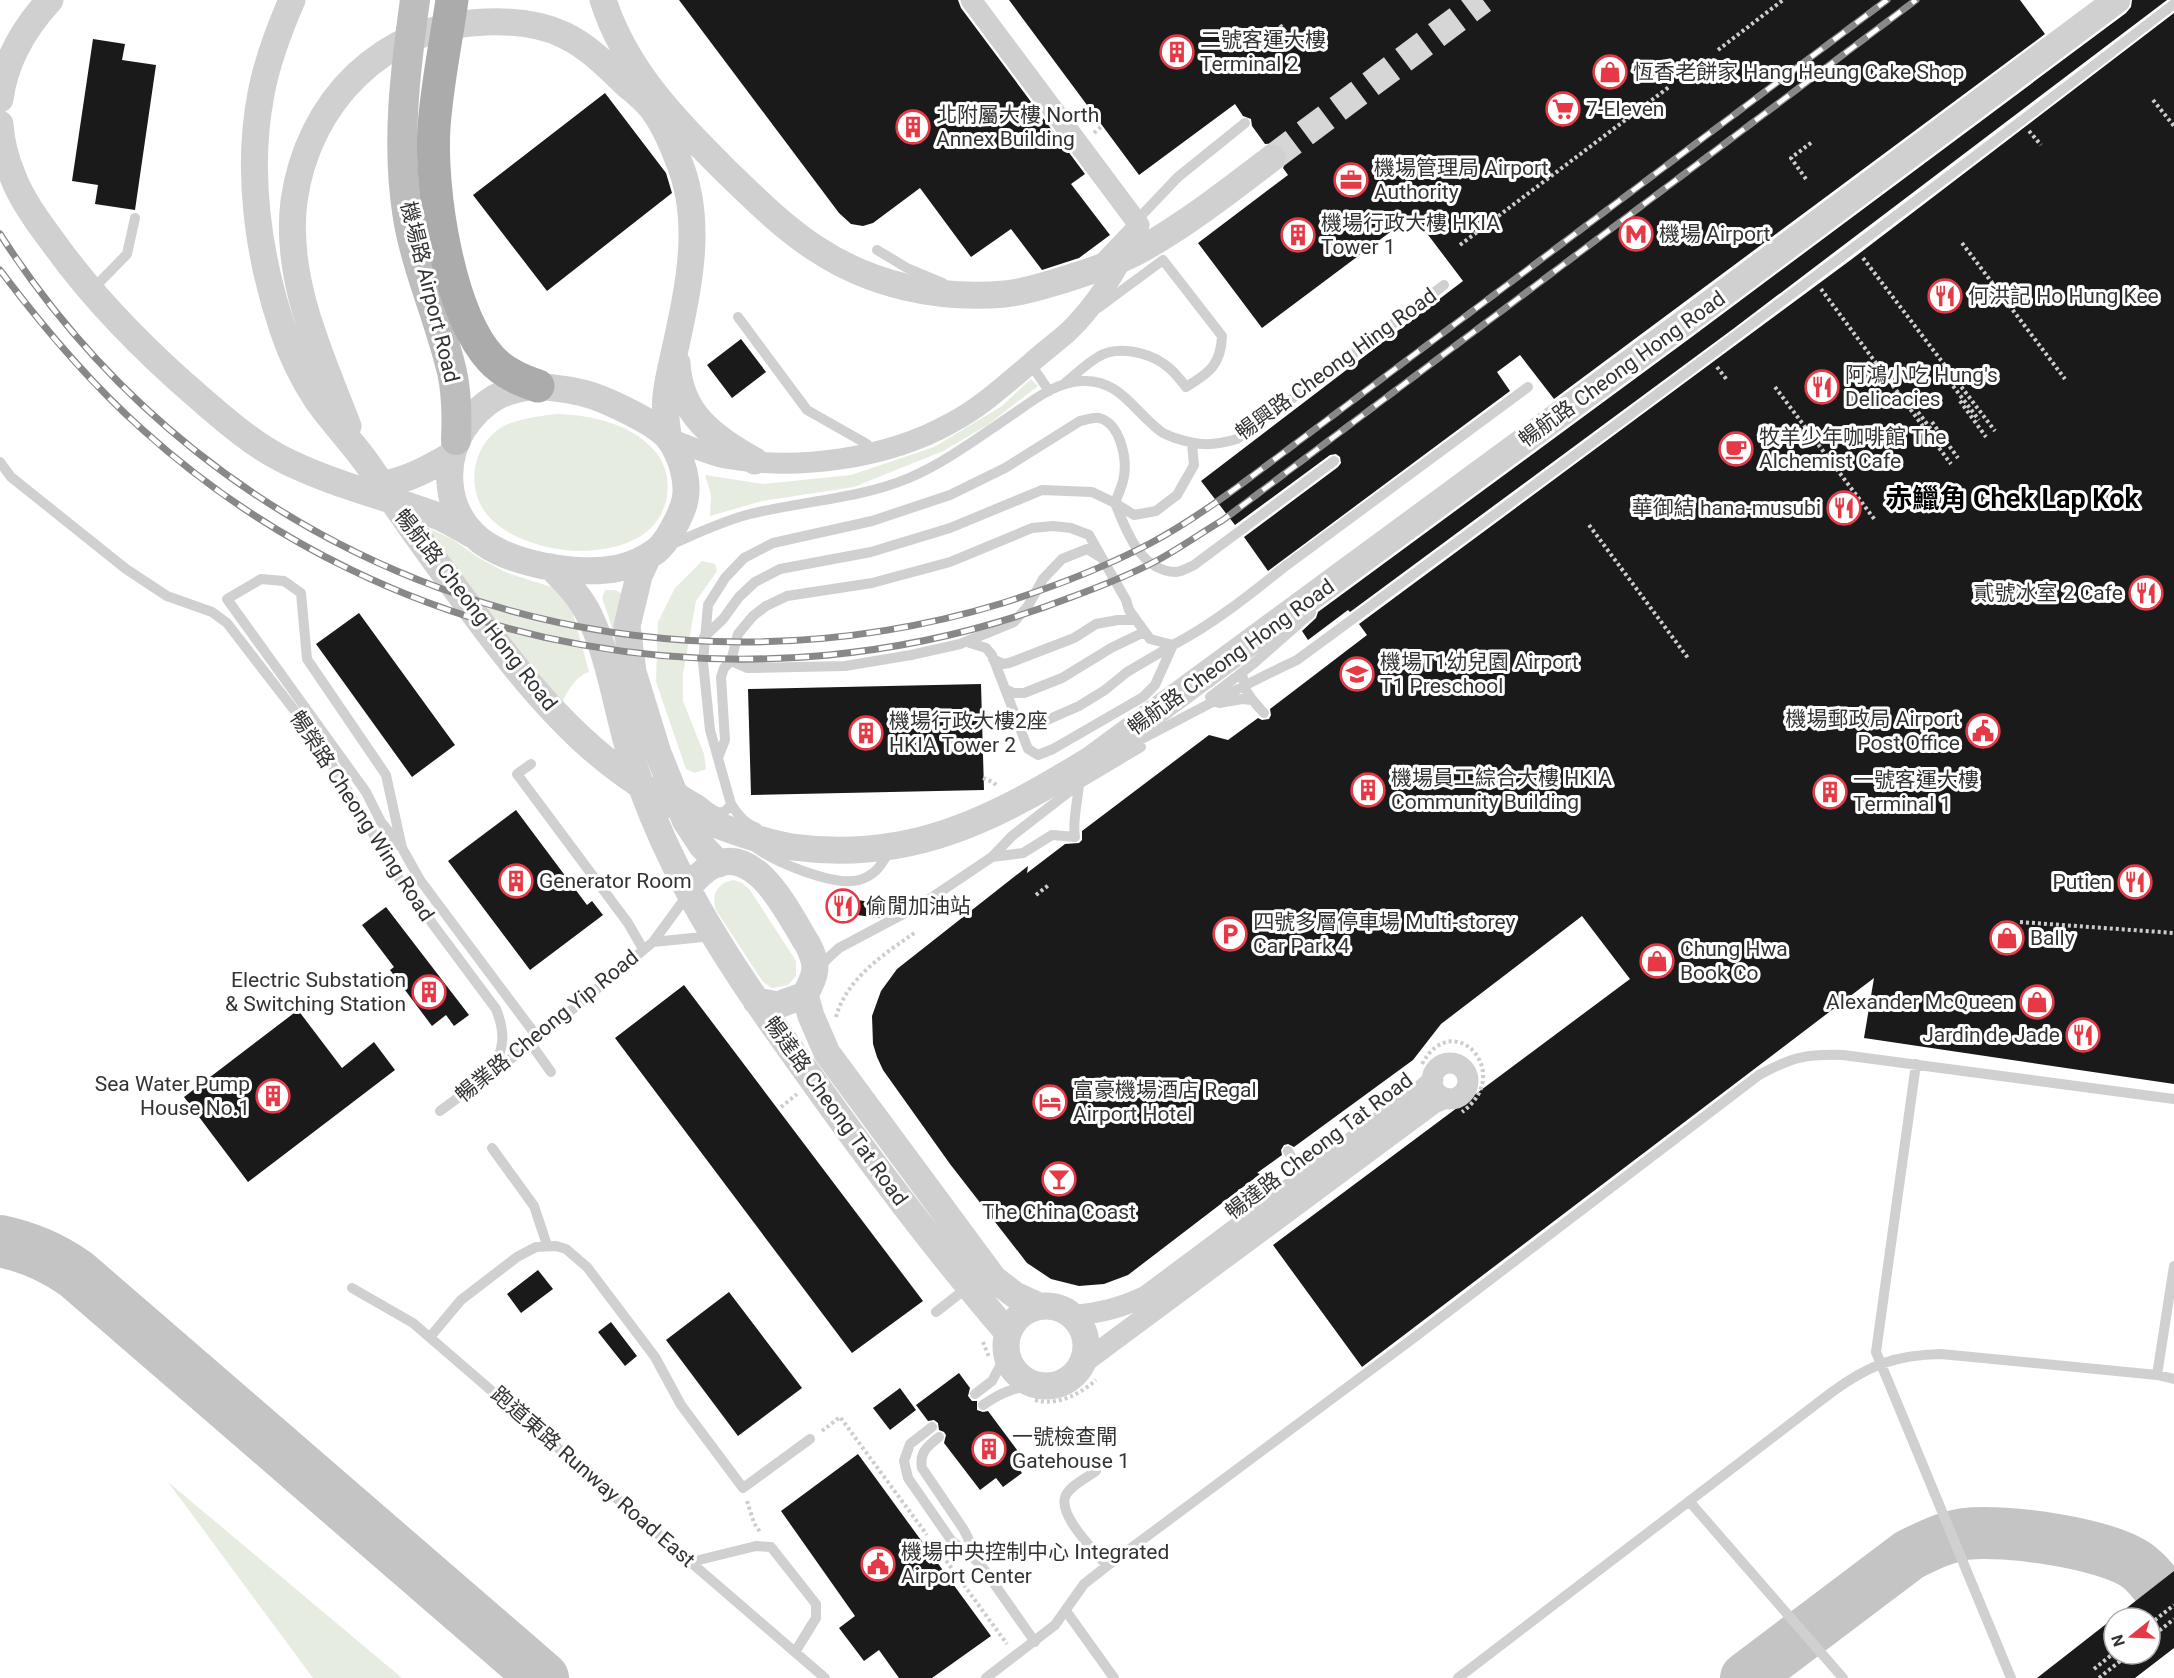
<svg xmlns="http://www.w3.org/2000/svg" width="2174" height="1678" font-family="Roboto,'Noto Sans TC',sans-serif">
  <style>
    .green { fill: #e6ecdf }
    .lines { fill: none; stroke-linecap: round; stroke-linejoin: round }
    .taxiway { stroke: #c4c4c4; stroke-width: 52 }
    .building { fill: #1a1a1a; fill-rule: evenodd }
    .tertiary-tunnel { stroke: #d6d6d6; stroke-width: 27; stroke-dasharray: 27 14; stroke-linecap: butt }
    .path { stroke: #cdcdcd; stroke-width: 4; stroke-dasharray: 3 3; stroke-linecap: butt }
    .service { stroke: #d0d0d0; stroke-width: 10 }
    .minor { stroke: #d0d0d0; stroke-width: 21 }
    .tertiary { stroke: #d0d0d0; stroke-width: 27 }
    .secondary { stroke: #bdbdbd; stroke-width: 30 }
    .primary { stroke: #ababab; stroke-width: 33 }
    .rail-casing { stroke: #888; stroke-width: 7 }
    .rail { stroke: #fff; stroke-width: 4.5; stroke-dasharray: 14; stroke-linecap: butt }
    .labels { text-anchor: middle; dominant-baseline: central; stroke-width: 6; stroke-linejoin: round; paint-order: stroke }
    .poi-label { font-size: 21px; fill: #333; stroke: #fff; text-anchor: start }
    .street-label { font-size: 21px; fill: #333; stroke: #fff }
    .district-label { font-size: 27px; font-weight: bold; fill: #000; stroke: #fff }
  </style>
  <rect width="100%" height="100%" fill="#fff"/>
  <path class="green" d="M1031,379L1038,386L986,426L943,451L854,487L762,501L710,516L711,495L705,475L763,484L851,475L934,447L1002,406Z
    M557,414C590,415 629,423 653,449C676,473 671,514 645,533C633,542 617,547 603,549C566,556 505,543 483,509C465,480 476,438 508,424C524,418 540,416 557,414Z
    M412,521L452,539L479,558L507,573L558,589L572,609L589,672C574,677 567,693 560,706Z
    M702,561L715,564L717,571L696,601L683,674V701L704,754L706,769L695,773L686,769L656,682L658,622L675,588Z
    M605,590H615L623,594L620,676L611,624L602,598Z
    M734,880L742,883L750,890L796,961V976L788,985L772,988L763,982L716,910C711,894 717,883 734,880Z
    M168,1482L402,1678H313Z"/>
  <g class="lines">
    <path class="taxiway" d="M0,1241C29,1247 52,1257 76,1274L543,1678
      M1746,1678L1909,1555C1927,1546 1945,1537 1965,1534C2004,1529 2108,1543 2139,1567C2153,1578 2163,1595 2174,1609"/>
  </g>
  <path class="building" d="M679,0H958L961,8L1085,174L1071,184L1110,235L1079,258L1042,270L1011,229L971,257L920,188L873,223L863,226L851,224L839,213Z
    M1009,0H2020L2045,34L1554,399L1520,355L1497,372L1510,391L1268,571L1244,537L1338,467L1341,463L1340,457L1336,454L1330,455L1235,525L1201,481L1463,281L1413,215L1262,328L1198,243L1288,175L1283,168L1288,157L1284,148L1277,143L1265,144L1252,126L1251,119L1243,116L1235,104L1139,175Z
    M2132,0H2167L1733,329L1350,612L1348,610L1308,640L1302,631L1316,618L1318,612L1693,336L2126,13L2131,7Z
    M2174,13V1084L1864,1038L1874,978L1362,1367L1273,1245L1630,979L1582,916L1441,1024L1413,1060L1294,1147L1288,1144L1284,1145L1281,1150L1282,1155L1257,1173L1260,1174L1128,1275L1104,1284L1079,1286L1051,1279L1027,1263L950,1164L883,1070L877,1057L873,1044L872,1016L881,991L897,969L1028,866L1027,873L1065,844L1079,843L1082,840V831L1209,735L1228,740L1258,718L1262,720L1269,719L1271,715L1270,709L1367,635L1359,624L1852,259Z
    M93,39L125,44L122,60L156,65L135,210L95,204L98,185L72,181Z
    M605,93L666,173L672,193L547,291L473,195Z
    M741,339L766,372L732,398L707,365Z
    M359,613L455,745L412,777L316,644Z
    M981,684L984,790L751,795L748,689Z
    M516,810L587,905L592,901L603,915L530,970L448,861Z
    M837,897L885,904L884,916L879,918L835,912Z
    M386,907L469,1015L454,1026L446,1015L432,1026L390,970L394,967L362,925Z
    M684,985L923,1301L852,1353L615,1038Z
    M298,1010L342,1068L374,1042L395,1070L248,1182L184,1097Z
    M538,1270L553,1289L521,1313L507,1294Z
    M729,1292L802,1388L738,1436L666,1340Z
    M611,1322L637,1356L625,1366L598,1332Z
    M959,1373L970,1388L968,1396L972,1401H977V1410L983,1412L988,1411L1023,1458L1015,1464L1022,1473L1003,1487L996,1478L980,1490L944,1443L946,1435L944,1432L939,1430L938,1423L934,1420L928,1421L916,1405Z
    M900,1388L916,1410L890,1430L873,1408Z
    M858,1454L991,1636L932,1678H899L879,1650L864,1661L839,1628L855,1616L781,1511Z
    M2174,1571V1648L2135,1678H2037ZM2114,1618H2150V1654H2114Z"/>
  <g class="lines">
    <path class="tertiary-tunnel" d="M1272,158L1483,0"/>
    <path class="path" d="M1280,25L1295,44
      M1718,50L1783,0
      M2153,100L2174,126
      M2029,131L2041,145
      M1094,133L1102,126
      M1806,179L1791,158L1812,142
      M1962,243L2065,379
      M1460,245L1669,87
      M1863,258L1995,431
      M1821,289L1951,464
      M1717,367L1727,380
      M1953,386L1979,420
      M1775,387L1875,520
      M1960,401L1986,437
      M1918,412L1943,445
      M1932,422L1958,458
      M1589,525L1688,658
      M983,778L993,782L997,786
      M1036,895L1050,884
      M2020,922L2174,933
      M836,1017C846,979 885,953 916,932
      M1422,1064C1453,1006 1516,1073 1462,1112
      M781,1107L797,1094
      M983,1342L989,1357
      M1035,1400C1057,1406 1079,1395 1096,1380
      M822,1431L840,1417L927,1535
      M747,1501L754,1523L760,1532
      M939,1551L1007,1644
      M2150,1624L2174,1605
      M2150,1638L2174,1619
      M2094,1669L2114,1653
      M2099,1678L2129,1654"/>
    <path class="service" d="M877,250L907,268L943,283
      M1101,258L1178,177L1245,123
      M91,291L127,254L135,218
      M1098,308L1163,260
      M738,317L807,410L867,444L873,452
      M1030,363L1049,391
      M1065,383C1076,374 1086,364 1098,357C1117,345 1147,352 1164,364C1173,370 1180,379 1186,387C1209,373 1221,365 1222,336L1163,260
      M0,462L11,477L126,569L167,596L212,612L227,623L315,737L370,828L394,872L496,1009C506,1034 504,1048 492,1072
      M1115,503C1126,530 1140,571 1176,572C1181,572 1188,568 1194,565L1334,461
      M670,545C696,534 722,521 750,514C802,501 859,499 909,478C944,463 975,440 1006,419C1029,404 1053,382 1082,381C1119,379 1133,410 1159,430C1163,434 1170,436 1175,438C1199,446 1213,446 1237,439L1348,358L1444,285
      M261,579L284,581L301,593L307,659L386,775L402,848L381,822L366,792L227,599Z
      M704,637L723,619L739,597L755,582L780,569L871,552L950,528L1042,490L1092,492L1115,503L1134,515L1156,511L1177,495L1194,465L1192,444
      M967,642L986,648L992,655L1028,749L1038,755L1053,749L1143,697L1155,685L1173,645
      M993,659L1003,664L1009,663L1074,638L1096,624L1118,620H1136
      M731,661L747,668L845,666L911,655L960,644L1014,622L1028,606L1043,579L1062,559L1087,549L1102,558L1126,600L1129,610L1150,639L1173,645C1213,624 1248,596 1283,568L1528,387
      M1243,678C1244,693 1255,703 1264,713
      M1005,689L1014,693H1024L1062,678L1111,648L1144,632
      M1210,697L1253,664L1311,613
      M1219,703L1242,699L1252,700
      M1018,723L1027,726L1038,724L1079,706L1105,690L1127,672L1173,645
      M1126,747C1183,718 1239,687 1297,660C1591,444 1885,227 2174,4
      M718,758L725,740L721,677L724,668L731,661L738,634L753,616L766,606L787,596L872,583L950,562L1032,528L1053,526L1071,528L1089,535L1102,558
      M531,764L517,774L628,923L643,949
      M679,787C686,792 693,796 700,800C711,808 721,821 731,804L710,730L703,662L708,605L725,578L744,558L773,543L872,521L950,495L1005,468L1080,421C1086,420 1093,417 1099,418C1120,423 1127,458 1124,476C1123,485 1118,494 1115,503
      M731,804C737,814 745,824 757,828
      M755,847C774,862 835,887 859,880C874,876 881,866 888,853L887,848
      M402,848L420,880L538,1038
      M992,857L1023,853L1052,835L1075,837C1072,820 1078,801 1079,784
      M653,942L713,936
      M819,970L826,960L839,948L922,904L992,857L1012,836L1079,784L1141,747
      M531,1044L551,1072
      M1916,1064L1876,1352L2011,1678
      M440,1111L531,1044L653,942L689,893
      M492,1148L534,1206L547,1245
      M1288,1151L1304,1178
      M352,1288L413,1323L825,1678
      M936,1312L968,1287
      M430,1337L461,1300L517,1257L536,1247L556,1246L566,1249L587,1267L655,1357L681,1405L743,1488L810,1439
      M2157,1375L2174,1266
      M975,1394L992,1381L1006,1355
      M983,1405C1002,1392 1013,1388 1035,1385
      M932,1427L910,1444L904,1461L908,1478L951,1540L979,1563
      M939,1437C928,1446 919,1452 922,1468L964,1530L981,1565L1035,1642
      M1096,1471C1088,1477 1071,1485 1066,1495C1056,1514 1095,1551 1107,1566
      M1689,1501L1843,1678
      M691,1562L756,1546L771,1547L816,1604V1618L795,1652
      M1066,1611L1114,1678
      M986,1678L1055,1625L1084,1584L1107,1566L1411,1340L1759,1075C1792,1057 1806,1054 1843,1055L2174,1099
      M1458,1678L1832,1392C1869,1365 1895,1355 1941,1354L2157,1375L2174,1379"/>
    <path class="minor" d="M669,439C687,445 707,454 725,458C797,471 887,459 951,423C981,407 1005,385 1031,363C1043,352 1057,342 1069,331C1099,302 1122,262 1139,225L971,0
      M1432 1081a18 18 0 1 1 36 0a18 18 0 1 1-36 0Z
      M1072,1316C1102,1312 1118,1309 1146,1296L1423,1089L1433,1080
      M1082,1364L1434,1103L1446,1098"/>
    <path class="tertiary" d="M292,0C279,30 267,61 261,94C246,171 258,256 283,330C291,354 303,379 317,400C333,423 353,443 369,466C403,517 439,567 476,616C544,707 608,782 717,825C741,834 766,843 792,847C910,863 992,820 1090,760L1684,323L2117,0
      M603,0C626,72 677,122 729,174C756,200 783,227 815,248C870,285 938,300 1005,294C1026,292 1046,285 1066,279C1091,271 1119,262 1142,249C1188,223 1230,190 1272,158
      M0,99C5,61 24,28 50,0
      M0,124C1,142 6,160 13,177C22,200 38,222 53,242C95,301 147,353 202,400C226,421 253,444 282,459C331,484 384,496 435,515C448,520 459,527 471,534
      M677,363C680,416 714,437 755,461
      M538,386C553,388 568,389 583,393C603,398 658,423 670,440C681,456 689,481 685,500C682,514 667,543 656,551C645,559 632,565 619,568C580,577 502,564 473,534C445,506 443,462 463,429C483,400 503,389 538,386Z
      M348,426C321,356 284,279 294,201C308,101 383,25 486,22C511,21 541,24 564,35C589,47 607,66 626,84C634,91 643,98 650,106C663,122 672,143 679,162C703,221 689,285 676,345C668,382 661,400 669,439
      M365,488C403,482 419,474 452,455
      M648,556L639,576L627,626L633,672L658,753L685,820L702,846L719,864
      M551,567C566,582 581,597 590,617C611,661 617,713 632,760C644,796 658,831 675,865C715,945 767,1017 819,1089C879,1173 941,1255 1008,1333
      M687,888C694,881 702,871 712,866C757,843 789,915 808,945C819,966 816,975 805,995L778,1005L756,1001
      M805,995L811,1016L827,1053L994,1279L1015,1295L1039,1306
      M1006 1346a40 40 0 1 1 80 0a40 40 0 1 1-80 0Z"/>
    <path class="secondary" d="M415,0C405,72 396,146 408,218C417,271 440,320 452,372C457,394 457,418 456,440"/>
    <path class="primary" d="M452,0C446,42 437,84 434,127C430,189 448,312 491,359C504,373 520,380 538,386"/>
    <g class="rail-casing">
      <path id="rail" d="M0,234C215,570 623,719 1003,603C1053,587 1103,568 1149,544C1185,525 1219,501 1251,477L1887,0
        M0,270C43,327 89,382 143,430C395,657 754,720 1069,598C1099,587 1130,575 1158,560C1180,548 1201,533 1223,520L1916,0"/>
    </g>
    <use href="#rail" class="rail"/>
  </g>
  <defs>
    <g id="building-ring" transform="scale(1.725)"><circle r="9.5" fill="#fff" stroke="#e63946" stroke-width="1.5"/><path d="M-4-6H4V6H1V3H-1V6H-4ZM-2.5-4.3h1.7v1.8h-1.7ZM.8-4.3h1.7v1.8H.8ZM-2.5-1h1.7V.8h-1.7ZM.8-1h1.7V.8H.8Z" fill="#e63946"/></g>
    <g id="shop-ring" transform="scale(1.725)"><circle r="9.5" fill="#fff" stroke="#e63946" stroke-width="1.5"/><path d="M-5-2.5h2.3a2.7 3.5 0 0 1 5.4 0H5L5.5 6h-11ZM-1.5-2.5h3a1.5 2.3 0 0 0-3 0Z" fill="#e63946"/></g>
    <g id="supermarket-ring" transform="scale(1.725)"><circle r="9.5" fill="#fff" stroke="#e63946" stroke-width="1.5"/><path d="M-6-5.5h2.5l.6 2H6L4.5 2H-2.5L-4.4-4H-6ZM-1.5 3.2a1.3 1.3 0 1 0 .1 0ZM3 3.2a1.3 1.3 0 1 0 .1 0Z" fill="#e63946"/></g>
    <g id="office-ring" transform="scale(1.725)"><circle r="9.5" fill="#fff" stroke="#e63946" stroke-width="1.5"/><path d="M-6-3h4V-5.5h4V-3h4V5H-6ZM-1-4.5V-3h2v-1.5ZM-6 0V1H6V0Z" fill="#e63946"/></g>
    <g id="metro-ring" transform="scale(1.725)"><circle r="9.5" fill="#fff" stroke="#e63946" stroke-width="1.5"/><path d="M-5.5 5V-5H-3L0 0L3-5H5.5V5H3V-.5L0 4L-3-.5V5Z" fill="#e63946"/></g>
    <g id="restaurant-ring" transform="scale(1.725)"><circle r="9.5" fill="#fff" stroke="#e63946" stroke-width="1.5"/><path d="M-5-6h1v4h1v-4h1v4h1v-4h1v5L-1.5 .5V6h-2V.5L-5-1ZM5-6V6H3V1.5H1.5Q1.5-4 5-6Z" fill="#e63946"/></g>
    <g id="cafe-ring" transform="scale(1.725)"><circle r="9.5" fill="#fff" stroke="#e63946" stroke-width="1.5"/><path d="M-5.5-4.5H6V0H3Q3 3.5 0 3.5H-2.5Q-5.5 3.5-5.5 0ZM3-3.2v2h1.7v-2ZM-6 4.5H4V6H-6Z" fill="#e63946"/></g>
    <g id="school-ring" transform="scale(1.725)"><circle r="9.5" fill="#fff" stroke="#e63946" stroke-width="1.5"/><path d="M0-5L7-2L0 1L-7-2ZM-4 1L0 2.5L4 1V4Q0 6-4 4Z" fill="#e63946"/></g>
    <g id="civic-ring" transform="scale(1.725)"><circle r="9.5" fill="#fff" stroke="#e63946" stroke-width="1.5"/><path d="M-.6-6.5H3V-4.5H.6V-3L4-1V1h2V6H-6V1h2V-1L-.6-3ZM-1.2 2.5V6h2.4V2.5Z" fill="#e63946"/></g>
    <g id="parking-ring" transform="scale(1.725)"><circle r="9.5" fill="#fff" stroke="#e63946" stroke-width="1.5"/><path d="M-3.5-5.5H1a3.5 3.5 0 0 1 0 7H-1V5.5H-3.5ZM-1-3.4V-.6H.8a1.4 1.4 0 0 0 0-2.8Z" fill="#e63946"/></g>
    <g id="hotel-ring" transform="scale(1.725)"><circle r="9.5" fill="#fff" stroke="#e63946" stroke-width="1.5"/><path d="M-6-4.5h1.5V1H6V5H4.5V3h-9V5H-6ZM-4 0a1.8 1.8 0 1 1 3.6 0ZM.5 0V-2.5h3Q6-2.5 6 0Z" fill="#e63946"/></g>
    <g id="bar-ring" transform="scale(1.725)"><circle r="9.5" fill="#fff" stroke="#e63946" stroke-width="1.5"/><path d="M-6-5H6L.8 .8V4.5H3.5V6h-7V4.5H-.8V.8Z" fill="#e63946"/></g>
  </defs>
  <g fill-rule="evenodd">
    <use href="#building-ring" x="1177" y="52"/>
    <use href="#shop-ring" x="1610" y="72"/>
    <use href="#supermarket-ring" x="1563" y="109"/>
    <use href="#building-ring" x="913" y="127"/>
    <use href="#office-ring" x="1351" y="180"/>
    <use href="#metro-ring" x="1636" y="234"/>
    <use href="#building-ring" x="1298" y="235"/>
    <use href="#restaurant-ring" x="1945" y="296"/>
    <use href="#restaurant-ring" x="1822" y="387"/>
    <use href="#cafe-ring" x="1736" y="449"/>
    <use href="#restaurant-ring" x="1844" y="508"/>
    <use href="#restaurant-ring" x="2146" y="593"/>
    <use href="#school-ring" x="1357" y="674"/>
    <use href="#civic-ring" x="1983" y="731"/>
    <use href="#building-ring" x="866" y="733"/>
    <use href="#building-ring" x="1368" y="790"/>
    <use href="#building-ring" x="1830" y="792"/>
    <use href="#building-ring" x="516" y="881"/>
    <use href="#restaurant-ring" x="2135" y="882"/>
    <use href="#restaurant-ring" x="843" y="906"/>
    <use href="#parking-ring" x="1230" y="934"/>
    <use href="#shop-ring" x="2007" y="938"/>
    <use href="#shop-ring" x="1657" y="961"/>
    <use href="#building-ring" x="429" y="992"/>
    <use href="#shop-ring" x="2037" y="1002"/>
    <use href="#restaurant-ring" x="2083" y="1035"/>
    <use href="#building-ring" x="273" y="1096"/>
    <use href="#hotel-ring" x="1050" y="1102"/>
    <use href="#bar-ring" x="1059" y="1179"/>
    <use href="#building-ring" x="989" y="1449"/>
    <use href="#civic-ring" x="878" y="1564"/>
  </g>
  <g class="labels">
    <g class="poi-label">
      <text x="1200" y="40">二號客運大樓<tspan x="1200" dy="24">Terminal 2</tspan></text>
      <text x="1633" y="72">恆香老餅家 Hang Heung Cake Shop</text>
      <text x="1586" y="109">7-Eleven</text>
      <text x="936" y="115">北附屬大樓 North<tspan x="936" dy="24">Annex Building</tspan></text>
      <text x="1374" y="168">機場管理局 Airport<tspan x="1374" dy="24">Authority</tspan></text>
      <text x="1321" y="223">機場行政大樓 HKIA<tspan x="1321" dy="24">Tower 1</tspan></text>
      <text x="1659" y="234">機場 Airport</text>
      <text x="1968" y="296">何洪記 Ho Hung Kee</text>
      <text x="1845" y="375">阿鴻小吃 Hung's<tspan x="1845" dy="24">Delicacies</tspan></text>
      <text x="1759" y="437">牧羊少年咖啡館 The<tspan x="1759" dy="24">Alchemist Cafe</tspan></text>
      <text x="1821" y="508" text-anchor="end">華御結 hana-musubi</text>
      <text x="2123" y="593" text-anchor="end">貳號冰室 2 Cafe</text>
      <text x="1380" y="662">機場T1幼兒園 Airport<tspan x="1380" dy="24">T1 Preschool</tspan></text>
      <text x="1960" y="719" text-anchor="end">機場郵政局 Airport<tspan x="1960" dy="24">Post Office</tspan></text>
      <text x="889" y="721">機場行政大樓2座<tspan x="889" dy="24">HKIA Tower 2</tspan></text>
      <text x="1391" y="778">機場員工綜合大樓 HKIA<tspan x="1391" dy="24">Community Building</tspan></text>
      <text x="1853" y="780">一號客運大樓<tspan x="1853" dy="24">Terminal 1</tspan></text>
      <text x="539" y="881">Generator Room</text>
      <text x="2112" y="882" text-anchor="end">Putien</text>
      <text x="866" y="906">偷閒加油站</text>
      <text x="1253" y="922">四號多層停車場 Multi-storey<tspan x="1253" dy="24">Car Park 4</tspan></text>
      <text x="2030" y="938">Bally</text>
      <text x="1680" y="949">Chung Hwa<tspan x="1680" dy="24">Book Co</tspan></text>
      <text x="406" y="980" text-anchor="end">Electric Substation<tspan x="406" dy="24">&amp; Switching Station</tspan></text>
      <text x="2014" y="1002" text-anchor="end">Alexander McQueen</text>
      <text x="2060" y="1035" text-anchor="end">Jardin de Jade</text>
      <text x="250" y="1084" text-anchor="end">Sea Water Pump<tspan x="250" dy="24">House No.1</tspan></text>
      <text x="1073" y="1090">富豪機場酒店 Regal<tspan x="1073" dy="24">Airport Hotel</tspan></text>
      <text x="1059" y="1212" text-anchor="middle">The China Coast</text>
      <text x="1012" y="1437">一號檢查閘<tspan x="1012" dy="24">Gatehouse 1</tspan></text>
      <text x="901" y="1552">機場中央控制中心 Integrated<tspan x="901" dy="24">Airport Center</tspan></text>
    </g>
    <g class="street-label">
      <text transform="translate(430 292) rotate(76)">機場路 Airport Road</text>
      <text transform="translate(1336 364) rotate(-36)">暢興路 Cheong Hing Road</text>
      <text transform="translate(1622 369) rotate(-36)">暢航路 Cheong Hong Road</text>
      <text transform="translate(476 610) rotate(52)">暢航路 Cheong Hong Road</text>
      <text transform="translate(1231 657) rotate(-36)">暢航路 Cheong Hong Road</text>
      <text transform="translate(362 816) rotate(57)">暢榮路 Cheong Wing Road</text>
      <text transform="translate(547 1026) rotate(-39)">暢業路 Cheong Yip Road</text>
      <text transform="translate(836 1111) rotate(54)">暢達路 Cheong Tat Road</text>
      <text transform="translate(1319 1146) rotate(-37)">暢達路 Cheong Tat Road</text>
      <text transform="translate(593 1477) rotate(41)">跑道東路 Runway Road East</text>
    </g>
    <g class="district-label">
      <text x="2012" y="499">赤鱲角 Chek Lap Kok</text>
    </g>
  </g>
  <g transform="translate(2132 1636) rotate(252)"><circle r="28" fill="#ffffff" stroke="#adadad" stroke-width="1.5"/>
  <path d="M0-4.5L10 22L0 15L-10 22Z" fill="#e63946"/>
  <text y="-9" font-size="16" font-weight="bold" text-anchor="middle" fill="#333333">N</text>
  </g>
</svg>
